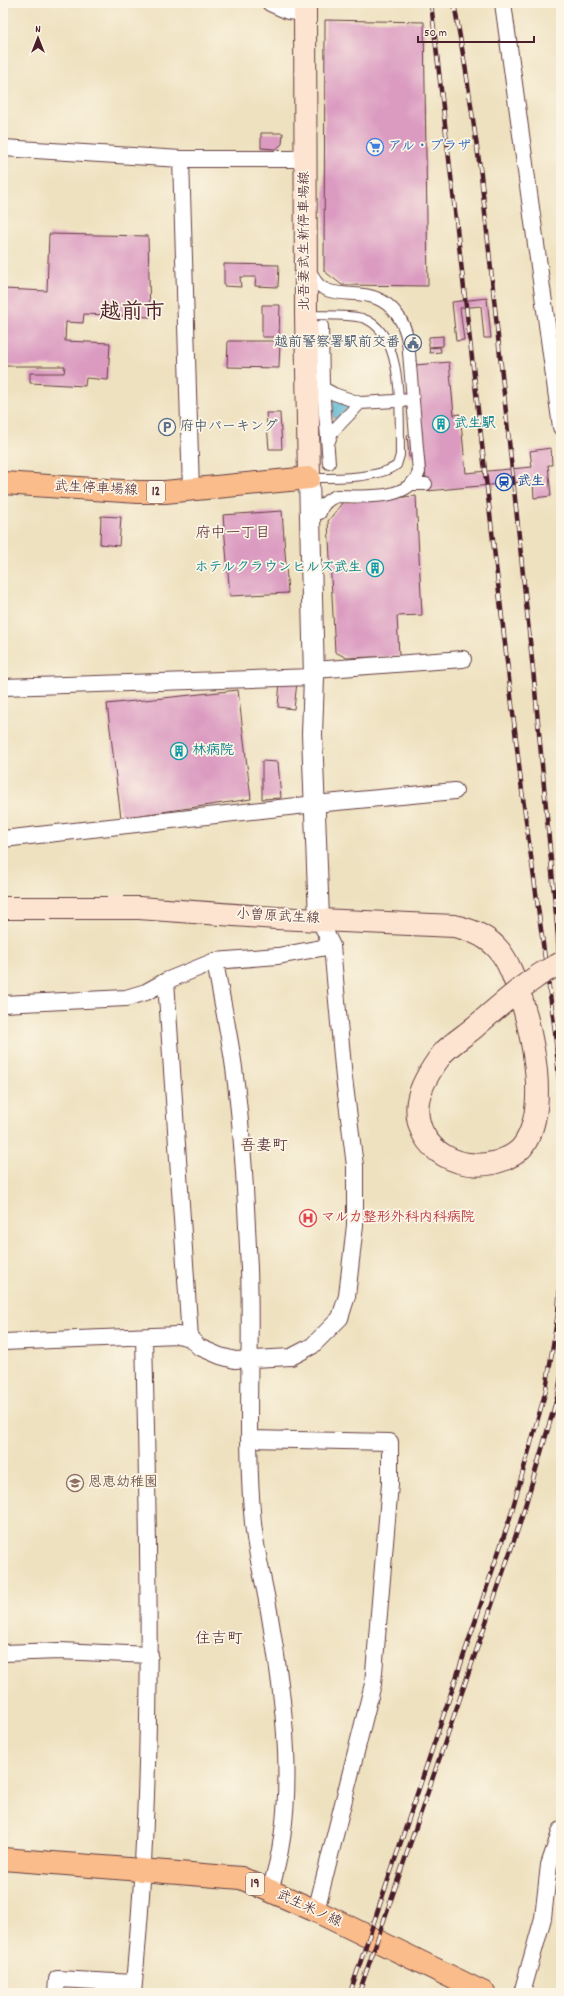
<svg xmlns="http://www.w3.org/2000/svg" width="564" height="1996" font-family="Dekko,'Klee One',sans-serif">
  <style>
    .water { fill: #56b6d4; stroke: #506a80 }
    .building { fill: #db9bc1 }
    .lines { fill: none; stroke-linecap: round; stroke-linejoin: round }
    .service-casing { stroke: #633c41; stroke-width: 10 }
    .pedestrian-casing { stroke: #633c41; stroke-width: 14 }
    .minor-casing { stroke: #633c41; stroke-width: 18 }
    .tertiary-casing { stroke: #633c41; stroke-width: 22 }
    .secondary-casing { stroke: #633c41; stroke-width: 24 }
    .primary-casing { stroke: #633c41; stroke-width: 24 }
    .service { stroke: #fff; stroke-width: 8 }
    .pedestrian { stroke: #fff; stroke-width: 12 }
    .minor { stroke: #fff; stroke-width: 16 }
    .tertiary { stroke: #fff; stroke-width: 20 }
    .secondary { stroke: #fde4d0; stroke-width: 22 }
    .primary { stroke: #f9bc8a; stroke-width: 22 }
    .rail-casing { stroke: #4a1f2b; stroke-width: 4.5 }
    .rail { stroke: #fcf5e5; stroke-width: 3; stroke-dasharray: 9; stroke-linecap: butt }
    .secondary-bridge-casing { stroke: #633c41; stroke-width: 24; stroke-linecap: butt }
    .secondary-bridge { stroke: #fde4d0; stroke-width: 22 }
    .labels { text-anchor: middle; dominant-baseline: central; stroke-width: 3.5; stroke-linejoin: round; paint-order: stroke }
    .shield { fill: #fcf5e5; stroke: #7f5f63; stroke-width: 1 }
    .shield-label { font-size: 13px; font-weight: bold; fill: #4a1f2b }
    .shop-label { font-size: 14px; font-weight: bold; fill: #366cbe; stroke: #fcf5e5; text-anchor: start }
    .street-label { font-size: 14px; fill: #4a1f2b; stroke: #fcf5e5 }
    .service-label { font-size: 14px; font-weight: bold; fill: #4e5e75; stroke: #fcf5e5; text-anchor: end }
    .culture-label { font-size: 14px; font-weight: bold; fill: #0d838f; stroke: #fcf5e5; text-anchor: start }
    .transit-label { font-size: 14px; font-weight: bold; fill: #164399; stroke: #fcf5e5; text-anchor: start }
    .health-label { font-size: 14px; font-weight: bold; fill: #be3a42; stroke: #fcf5e5; text-anchor: start }
    .education-label { font-size: 14px; font-weight: bold; fill: #785e54; stroke: #fcf5e5; text-anchor: start }
    .neighbourhood-label { font-size: 15px; fill: #4a1f2b; stroke: #fcf5e5 }
    .quarter-label { font-size: 16px; fill: #4a1f2b; stroke: #fcf5e5 }
    .town-label { font-size: 22px; font-weight: bold; fill: #4a1f2b; stroke: #fcf5e5 }
  </style>
  <rect width="100%" height="100%" fill="#fcf5e5"/>
  <filter id="ink" filterUnits="userSpaceOnUse"><feTurbulence type="fractalNoise" baseFrequency=".025" numOctaves="2"/><feDisplacementMap in="SourceGraphic" scale="8" xChannelSelector="R" yChannelSelector="G"/><feConvolveMatrix kernelMatrix="1 2 1 2 8 2 1 2 1" color-interpolation-filters="sRGB"/></filter>
  <filter id="wash" filterUnits="userSpaceOnUse"><feTurbulence type="fractalNoise" baseFrequency=".012" numOctaves="4" result="noise"/><feDisplacementMap in="SourceGraphic" scale="16" xChannelSelector="R" yChannelSelector="G"/><feGaussianBlur stdDeviation="0.9" result="paint"/><feColorMatrix in="noise" values="0 0 0 0 0 0 0 0 0 0 0 0 0 0 0 0 0 1.4 0 .05"/><feComposite in="paint" operator="in"/></filter>
  <g filter="url(#wash)">
    <rect width="100%" height="100%" fill="#eee1bf"/>
    <path class="water" d="M333,399L353,402L337,419L333,417Z"/>
    <g id="blocks">
      <path class="building" d="M325,20L424,22L428,286L342,285L324,271Z
        M261,133H283L282,144L276,149L261,148Z
        M49,234L148,236L150,317L84,314L83,323L66,322L65,341L110,343L108,380L86,378L85,386L30,383V373H64L65,366H3V289L47,291Z
        M224,264L279,265L278,287L255,286L256,277H240L241,287L224,286Z
        M487,298L491,338H484L481,306L460,308L464,340L456,341L452,302Z
        M262,305H280L279,337H262Z
        M443,336V346L429,347V337Z
        M228,341H280L279,368L227,367Z
        M440,347L441,352L430,353L429,348Z
        M449,362L454,415L460,414L466,473L532,467L530,451L551,448L552,465H548L551,496L534,498L533,481L427,491L424,456L409,457L407,435L422,434L419,406L404,407L403,396L418,395L416,365Z
        M266,413H280L282,449H269Z
        M416,496L422,615L397,616L399,656L347,658L335,652L328,521L343,502Z
        M282,511L288,593L230,596L223,515Z
        M101,516L121,517L119,546L100,544Z
        M280,681L297,682L294,709L278,707Z
        M238,690L251,799L121,818L107,704Z
        M262,761L278,762L281,798L262,799Z"/>
    </g>
  </g>
  <g filter="url(#ink)">
    <use href="#blocks" fill-opacity="0" stroke="#633c41" stroke-width="1"/>
    <g class="lines">
      <g class="service-casing">
        <path id="service" d="M307,315C324,316 345,314 362,318C406,331 399,418 400,455L397,465C378,479 333,478 309,478"/>
      </g>
      <g class="pedestrian-casing">
        <path id="pedestrian" d="M313,276C322,301 357,289 376,298C394,305 405,323 408,341L419,472C408,502 363,496 337,496C328,499 322,504 320,513
          M322,326L323,388L329,463
          M323,388L334,394L360,403L413,400
          M329,441L332,432L360,403
          M412,484H426"/>
      </g>
      <g class="minor-casing">
        <path id="minor" d="M270,3L288,11L305,13
          M503,3L561,427
          M3,148L181,159H305
          M181,159L191,490
          M314,670L463,659
          M3,687L314,677
          M3,839L315,804L455,791
          M215,961C221,997 229,1032 234,1068C243,1134 246,1203 249,1269C252,1354 245,1439 253,1523C256,1553 264,1582 269,1611C284,1702 299,1801 270,1890
          M166,981L190,1338
          M3,1004L126,998L146,992L166,981L215,961L278,956L332,946
          M3,1342L178,1335L190,1338L199,1347L220,1356L235,1360L291,1357L312,1346L340,1318L347,1296L355,1225V1166L344,1078L332,946L319,919
          M249,1439L390,1442V1484L373,1684L316,1911
          M3,1653L59,1651L150,1655
          M56,1993L57,1979L134,1983
          M133,1993C155,1775 149,1555 144,1337
          M522,1993L543,1918L549,1865L561,1830"/>
      </g>
      <g class="tertiary-casing">
        <path id="tertiary" d="M309,478L314,677L312,734L319,919"/>
      </g>
      <g class="secondary-casing">
        <path id="secondary" d="M305,3L306,315L309,478
          M3,908H139L276,918L454,926C501,936 508,960 522,1001"/>
      </g>
      <g class="primary-casing">
        <path id="primary" d="M3,483L138,492H165L309,478
          M3,1859L241,1878L316,1911L484,1993"/>
      </g>
      <use href="#service" class="service"/>
      <use href="#pedestrian" class="pedestrian"/>
      <use href="#minor" class="minor"/>
      <use href="#tertiary" class="tertiary"/>
      <use href="#secondary" class="secondary"/>
      <use href="#primary" class="primary"/>
      <g class="rail-casing">
        <path id="rail" d="M431,3L522,791L555,1031L561,1102
          M454,3L466,71L481,175L534,679L557,925L561,988
          M350,1993L509,1521L546,1390L558,1313L561,1273
          M359,1993L520,1523L558,1395L561,1376"/>
      </g>
      <use href="#rail" class="rail"/>
      <g class="secondary-bridge-casing">
        <path id="secondary-bridge" d="M522,1001C533,1040 548,1106 525,1143C521,1150 514,1155 507,1158C466,1178 411,1151 418,1101C421,1084 433,1066 443,1053C452,1043 466,1035 476,1026C495,1010 514,992 535,978C543,972 552,968 561,963"/>
      </g>
      <use href="#secondary-bridge" class="secondary-bridge"/>
    </g>
  </g>
  <defs>
    <g id="supermarket-ring" transform="scale(0.9)"><circle r="9.5" fill="#fcf5e5" stroke="#3f7fe0" stroke-width="1.5"/><path d="M-6-5.5h2.5l.6 2H6L4.5 2H-2.5L-4.4-4H-6ZM-1.5 3.2a1.3 1.3 0 1 0 .1 0ZM3 3.2a1.3 1.3 0 1 0 .1 0Z" fill="#3f7fe0"/></g>
    <g id="civic-ring" transform="scale(0.9)"><circle r="9.5" fill="#fcf5e5" stroke="#5c6f8a" stroke-width="1.5"/><path d="M-.6-6.5H3V-4.5H.6V-3L4-1V1h2V6H-6V1h2V-1L-.6-3ZM-1.2 2.5V6h2.4V2.5Z" fill="#5c6f8a"/></g>
    <g id="building-ring" transform="scale(0.9)"><circle r="9.5" fill="#fcf5e5" stroke="#0f9aa8" stroke-width="1.5"/><path d="M-4-6H4V6H1V3H-1V6H-4ZM-2.5-4.3h1.7v1.8h-1.7ZM.8-4.3h1.7v1.8H.8ZM-2.5-1h1.7V.8h-1.7ZM.8-1h1.7V.8H.8Z" fill="#0f9aa8"/></g>
    <g id="parking-ring" transform="scale(0.9)"><circle r="9.5" fill="#fcf5e5" stroke="#5c6f8a" stroke-width="1.5"/><path d="M-3.5-5.5H1a3.5 3.5 0 0 1 0 7H-1V5.5H-3.5ZM-1-3.4V-.6H.8a1.4 1.4 0 0 0 0-2.8Z" fill="#5c6f8a"/></g>
    <g id="station-ring" transform="scale(0.9)"><circle r="9.5" fill="#fcf5e5" stroke="#1a4fb4" stroke-width="1.5"/><path d="M-3-6H3Q5-6 5-4V2Q5 4 3 4L4.5 6H3L1.5 4h-3L-3 6H-4.5L-3 4Q-5 4-5 2V-4Q-5-6-3-6ZM-3.5-4v3h7v-3ZM-3.5 1v1.5H-2V1ZM2 1v1.5H3.5V1Z" fill="#1a4fb4"/></g>
    <g id="hospital-ring" transform="scale(0.9)"><circle r="9.5" fill="#fcf5e5" stroke="#e0444e" stroke-width="1.5"/><path d="M-5-5h3v3.5h4V-5h3V5h-3V1.5h-4V5h-3Z" fill="#e0444e"/></g>
    <g id="school-ring" transform="scale(0.9)"><circle r="9.5" fill="#fcf5e5" stroke="#8d6e63" stroke-width="1.5"/><path d="M0-5L7-2L0 1L-7-2ZM-4 1L0 2.5L4 1V4Q0 6-4 4Z" fill="#8d6e63"/></g>
  </defs>
  <g fill-rule="evenodd">
    <use href="#supermarket-ring" x="375" y="147"/>
    <use href="#civic-ring" x="413" y="343"/>
    <use href="#building-ring" x="441" y="424"/>
    <use href="#parking-ring" x="167" y="427"/>
    <use href="#station-ring" x="504" y="482"/>
    <use href="#building-ring" x="375" y="568"/>
    <use href="#building-ring" x="179" y="751"/>
    <use href="#hospital-ring" x="308" y="1218"/>
    <use href="#school-ring" x="75" y="1483"/>
  </g>
  <g class="labels">
    <g class="shield">
      <rect x="147" y="481" width="18" height="22" rx="3"/>
      <rect x="246" y="1873" width="18" height="22" rx="3"/>
    </g>
    <g class="shield-label">
      <text x="156" y="492">12</text>
      <text x="255" y="1884">19</text>
    </g>
    <g class="shop-label">
      <text x="388" y="147">アル・プラザ</text>
    </g>
    <g class="street-label">
      <text transform="translate(305 241) rotate(-90)">北吾妻武生新停車場線</text>
      <text transform="translate(96 489) rotate(3)">武生停車場線</text>
      <text transform="translate(278 917) rotate(3)">小曽原武生線</text>
      <text transform="translate(309 1909) rotate(25)">武生米ノ線</text>
    </g>
    <g class="service-label">
      <text x="400" y="343">越前警察署駅前交番</text>
      <text x="180" y="427" text-anchor="start">府中パーキング</text>
    </g>
    <g class="culture-label">
      <text x="454" y="424">武生駅</text>
      <text x="362" y="568" text-anchor="end">ホテルクラウンヒルズ武生</text>
      <text x="192" y="751">林病院</text>
    </g>
    <g class="transit-label">
      <text x="517" y="482">武生</text>
    </g>
    <g class="health-label">
      <text x="321" y="1218">マルカ整形外科内科病院</text>
    </g>
    <g class="education-label">
      <text x="88" y="1483">恩恵幼稚園</text>
    </g>
    <g class="neighbourhood-label">
      <text x="233" y="534">府中一丁目</text>
    </g>
    <g class="quarter-label">
      <text x="264" y="1146">吾妻町</text>
      <text x="219" y="1639">住吉町</text>
    </g>
    <g class="town-label">
      <text x="132" y="313">越前市</text>
    </g>
  </g>
  <rect width="564" height="1996" fill="none" stroke="#fcf5e5" stroke-width="16"/>
  <g transform="translate(38 38)" stroke="#fcf5e5" stroke-width="3" paint-order="stroke">
  <path d="M0-3L7 15L0 10L-7 15Z" fill="#4a1f2b"/>
  <text y="-6" font-size="11" font-weight="bold" text-anchor="middle" fill="#4a1f2b">N</text>
  </g>
  <path d="M418 36v6h116v-6" fill="none" stroke="#4a1f2b" stroke-width="2"/>
  <text x="424" y="36" font-size="12" fill="#4a1f2b" stroke="#fcf5e5" stroke-width="3" paint-order="stroke">50 m</text>
</svg>
